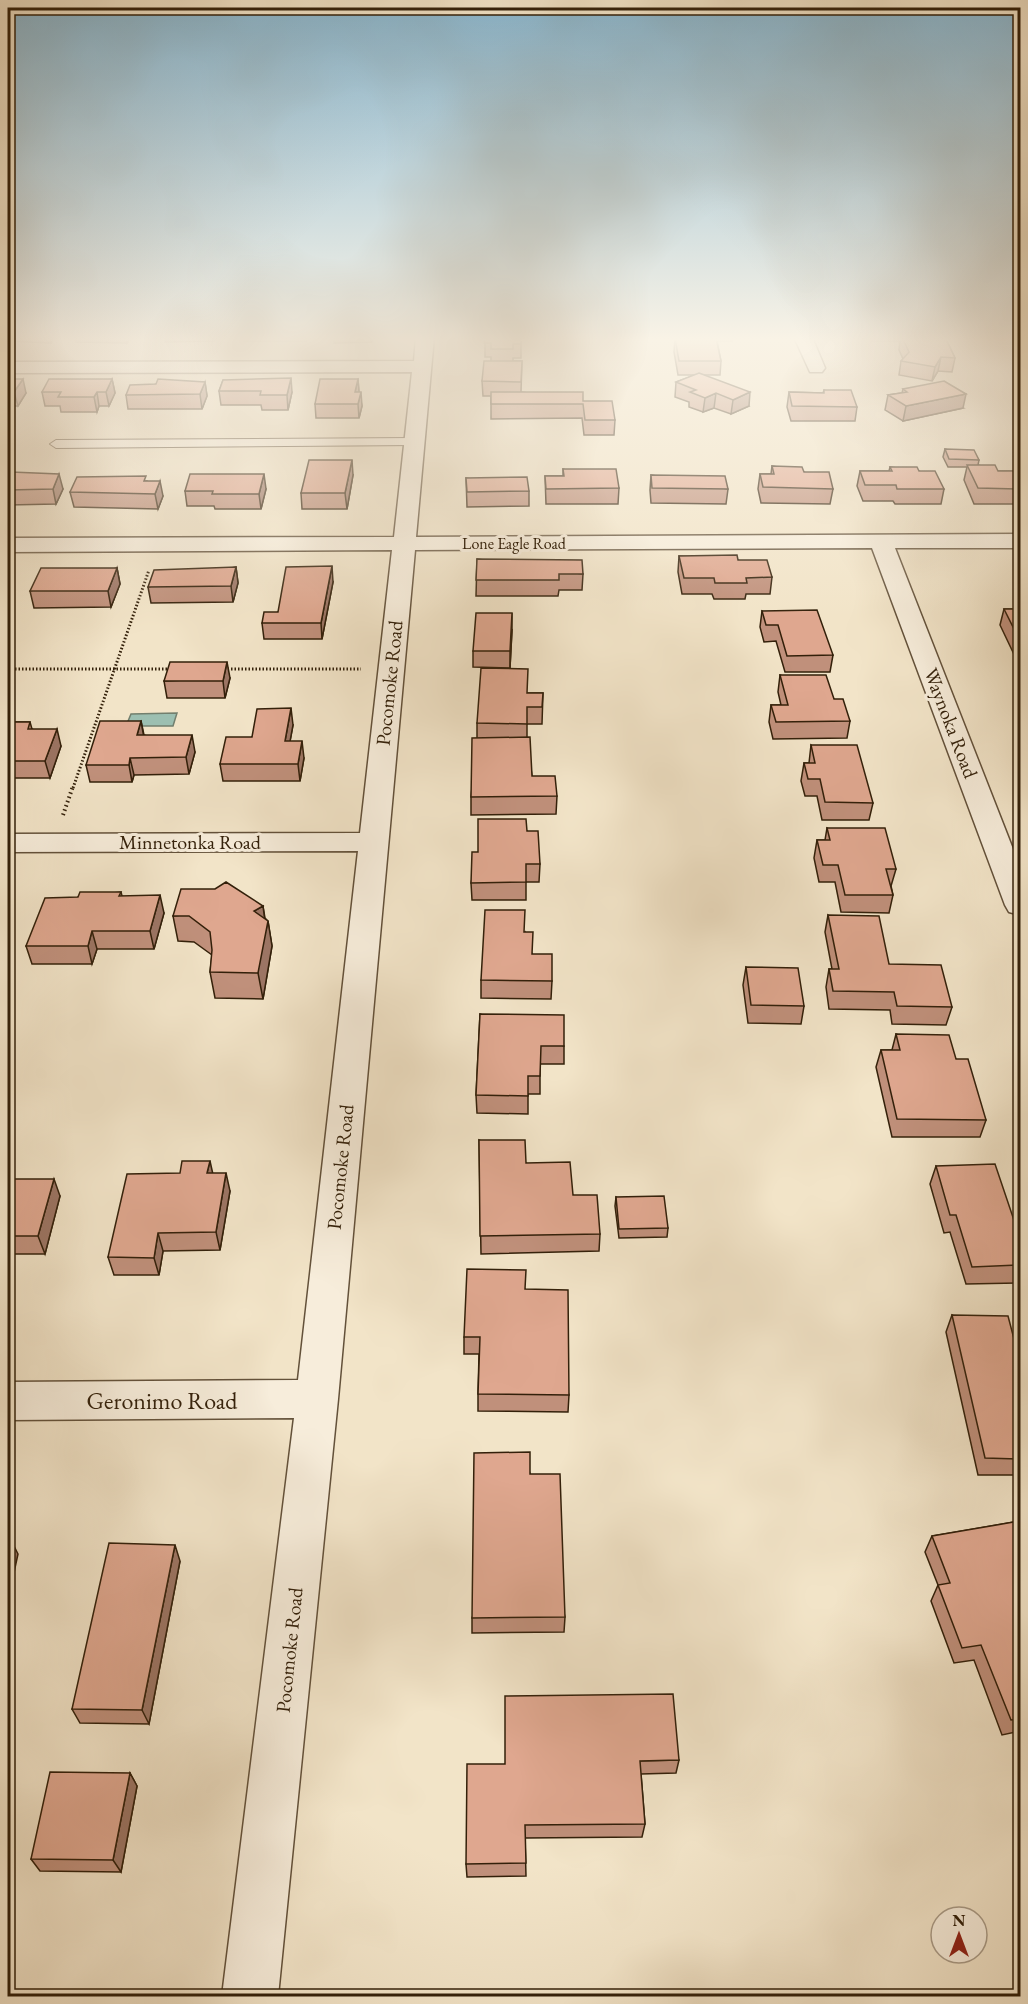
<svg xmlns="http://www.w3.org/2000/svg" width="1028" height="2004" font-family="'EB Garamond',serif">
  <style>
    .water { fill: #9cbfb1; stroke: #727f6e; stroke-width: 1.5 }
    .lines { fill: none; stroke-linecap: round; stroke-linejoin: round }
    .service-casing { stroke: #63513a; stroke-width: 2 }
    .minor-casing { stroke: #63513a; stroke-width: 3 }
    .path-far1 { stroke: #33200a; stroke-width: 3; stroke-dasharray: 1.5 2; stroke-linecap: butt }
    .path { stroke: #33200a; stroke-width: 4; stroke-dasharray: 1.5 3; stroke-linecap: butt }
    .service { fill: #f7eddb; fill-rule: evenodd }
    .minor { fill: #f7eddb; fill-rule: evenodd }
    .wall { fill: #c0907b; stroke: #33200a; stroke-width: 1.5 }
    .shaded-wall { fill: #9c7564; stroke: #33200a; stroke-width: 1.5 }
    .building { fill: #dfa78f; stroke: #33200a; stroke-width: 1.5 }
    .labels { text-anchor: middle; dominant-baseline: central; stroke-width: 6; stroke-linejoin: round; paint-order: stroke }
    .far-street-label { font-size: 16px; fill: #33200a; stroke: #f7eddb }
    .street-label { font-size: 20px; fill: #33200a; stroke: #f7eddb }
    .near-street-label { font-size: 24px; fill: #33200a; stroke: #f7eddb }
  </style>
  <rect width="100%" height="100%" fill="#f2e4c8"/>
  <filter id="stains"><feTurbulence type="fractalNoise" baseFrequency=".00333" numOctaves="4"/><feColorMatrix values="0 0 0 0 .2 0 0 0 0 .09 0 0 0 0 .02 0 0 0 .5 -.17"/></filter>
  <radialGradient id="worn" r=".72"><stop offset=".6" stop-color="#630" stop-opacity="0"/><stop offset="1" stop-color="#630" stop-opacity=".3"/></radialGradient>
  <path class="water" d="M177,713L173,726H126L131,714Z"/>
  <g class="lines">
    <g class="service-casing">
      <path id="service" d="M414,438L418,439V445L56,448L50,444L56,440Z"/>
    </g>
    <g class="minor-casing">
      <path id="minor" d="M416,337H434L416,537L1020,534V548H895L1020,867V915L1009,912L1005,905L872,548L415,550L338,1399L278,1996H222L294,1418L8,1420V1382L298,1380L358,851L8,852V834L360,833L392,550L8,552V538L394,537L412,372L8,373V362L414,361Z
        M794,337H812L825,368L822,372H810Z"/>
    </g>
    <path class="path-far1" d="M8,669H172
      M224,669H361
      M73,788L149,570"/>
    <path class="path" d="M63,815L73,786"/>
    <use href="#service" class="service"/>
    <use href="#minor" class="minor"/>
  </g>
  <path class="wall" d="M8,337H55L51,343L8,341Z
    M75,337H131L127,343L76,342Z
    M165,337H216L214,341L165,342Z
    M243,337H307L306,341H244Z
    M334,337H372V342L334,343Z
    M485,337L521,338V358H513V361H522L521,392L583,401L615,420L614,435H584L582,418L491,419V396H483L482,381L491,361V357H485Z
    M704,337H732V341H717L721,361L720,375H704L749,406L731,414L714,408L703,412L689,407V402L675,397L676,382L695,375H678L674,352L675,338H704Z
    M870,337H945L955,358L952,372L938,371L932,381L899,375L901,361L903,359L899,350L900,341H872Z
    M8,379L26,393L18,406H8Z
    M112,379L115,393L109,406H99L97,412H61L60,406H45L42,392Z
    M358,379L359,392L362,406L359,418H316L315,404Z
    M223,380L292,392L288,410H262L261,405H221L219,391Z
    M205,382L207,396L202,409H128L126,395L156,384Z
    M903,389L963,408L903,421L885,410L888,395L902,393Z
    M824,390L857,407L855,421H791L787,407L789,392L823,393Z
    M945,449L979,460L978,465L998,471H1020V504H974L964,480L967,467H948L943,457Z
    M772,466L804,472L833,489L830,504L761,503L758,489L760,474H771Z
    M890,467L919,471L944,489L941,504H895L893,501H863L857,486L860,471H889Z
    M563,469L619,488L618,504H546L545,476H563Z
    M353,475L347,509H302L301,493Z
    M651,475L728,489L726,504L651,503L650,490Z
    M8,478L63,489L56,504L8,505Z
    M466,478L529,491V506L467,507Z
    M147,481L163,496L158,509L74,507L70,492Z
    M266,489L261,509H215L214,506H187L185,491Z
    M679,556L738,560L772,577L770,594H746L745,599H714L712,594H682L678,572Z
    M477,559L583,574L582,590H559L558,596H476Z
    M236,567L238,583L233,602L151,603L148,587Z
    M117,568L120,584L111,607L34,608L30,591Z
    M333,582L322,639H264L262,623L278,612Z
    M1004,609H1020V667L1000,625Z
    M762,611L833,655L830,672H785L776,641L764,642L760,627Z
    M512,630L510,668L473,667V651Z
    M780,675L834,699L850,721L847,738L773,739L769,722L771,705H781L778,692Z
    M230,678L225,698H167L164,681Z
    M527,693H543L542,724H527V737L532,776L557,796L556,814L471,815V797L477,738V723Z
    M141,721L144,735L195,752L189,774L134,775L132,782H90L86,765Z
    M8,722H30L32,729L61,746L50,778H8Z
    M293,725L290,741L304,758L300,781H223L220,764L252,737Z
    M811,745L873,803L869,820H822L817,796H805L801,781L804,763H809Z
    M827,828L896,869L891,886L893,895L889,913L841,912L835,882H819L814,858L817,840H825Z
    M527,831L540,864L539,882H526V900H472L471,883L478,852Z
    M121,892L122,896L164,913L154,949H97L92,964H32L26,946L78,897Z
    M263,906L265,918L268,921L272,946L263,999L215,998L210,972L212,955L194,942L178,941L173,916Z
    M828,915L889,964L952,1007L946,1025L892,1024L890,1010L829,1009L826,987L829,969H832L825,932Z
    M525,932L532,954L552,981L551,999L481,998V980Z
    M746,967L804,1006L801,1024L748,1023L743,985Z
    M480,1014L564,1046V1064H540V1094H528V1114L477,1113L476,1095Z
    M896,1034L956,1059L986,1120L980,1137H892L876,1067L881,1050H892Z
    M479,1140L526,1163L573,1195L600,1234L599,1251L481,1254Z
    M936,1166L1020,1238V1283L966,1284L950,1232L944,1233L930,1184Z
    M8,1172L10,1179L60,1196L45,1254H8Z
    M212,1173L230,1191L220,1250L163,1251L159,1275H114L108,1257Z
    M616,1197L668,1228L667,1237L619,1238L615,1206Z
    M525,1289L569,1395L568,1412L478,1411V1394L479,1354H464V1337Z
    M952,1315L1020,1358V1475H978L946,1332Z
    M530,1474L565,1617L564,1632L472,1633V1618Z
    M1020,1521V1731L1002,1735L974,1660L954,1663L931,1601L938,1585L925,1552L932,1536Z
    M180,1561L149,1724L80,1723L72,1709Z
    M679,1760L676,1773L641,1774L645,1824L642,1837L525,1838L526,1876L467,1877L466,1864L505,1764Z
    M130,1773L137,1786L121,1872L40,1871L31,1859Z"/>
  <path class="shaded-wall" d="M50,337H55L51,343Z
    M126,337H131L127,343Z
    M941,357L938,371L932,381L935,367Z
    M291,378L292,392L288,410L287,395Z
    M23,379L26,393L18,406L14,392Z
    M112,379L115,393L109,406L106,392Z
    M358,379L359,393L355,392Z
    M205,382L207,396L202,409L200,394Z
    M97,392L99,406L97,412L94,397Z
    M361,392L362,406L359,418L358,404Z
    M750,392L749,406L731,414L733,400Z
    M716,393L714,408L703,412L705,398Z
    M966,394L963,408L903,421L906,406Z
    M352,460L353,475L347,509L345,493Z
    M59,474L63,489L56,504L53,489Z
    M264,474L266,489L261,509L259,494Z
    M160,481L163,496L158,509L155,494Z
    M332,566L333,582L322,639L321,623Z
    M236,567L238,583L233,602L231,586Z
    M117,568L120,584L111,607L108,591Z
    M8,572L12,588L8,598Z
    M512,613V630L510,668V651Z
    M227,662L230,678L225,698L223,681Z
    M291,708L293,725L287,758L285,741Z
    M141,721L144,738L137,735Z
    M57,729L61,746L50,778L45,761Z
    M192,735L195,752L189,774L186,757Z
    M302,741L304,758L300,781L298,764Z
    M130,758L134,775L132,782L129,765Z
    M160,895L164,913L154,949L150,931Z
    M263,906L266,930L268,921L272,946L263,999L258,973L254,911Z
    M92,931L97,949L92,964L88,946Z
    M210,1161L214,1179L207,1173Z
    M226,1173L230,1191L220,1250L216,1232Z
    M54,1179L60,1196L45,1254L38,1236Z
    M158,1233L163,1251L159,1275L154,1258Z
    M10,1538L18,1554L8,1600V1549Z
    M175,1545L180,1561L149,1724L142,1710Z
    M130,1773L137,1786L121,1872L113,1860Z"/>
  <path class="building" d="M485,337H513V338H521V344H513V349H491V343H484Z
    M902,337H945L955,358L941,357L935,367L901,361L909,352Z
    M675,338H716L721,361H679Z
    M484,361H522L521,382L482,381Z
    M699,373L750,392L733,400L716,393L705,398L690,392L696,390L676,382Z
    M291,378L287,395H260L261,391H219L223,380Z
    M8,379H23L14,392H8Z
    M49,379H112L106,392H97L94,397H58L61,392H42Z
    M158,379L205,382L200,394L126,395L130,385L156,384Z
    M320,379H358L355,392H361L358,404H315Z
    M944,381L966,394L906,406L888,395L907,392L903,389Z
    M824,390H851L857,407L792,406L789,392L824,393Z
    M491,392H583V401H612L615,420H585L583,404H491Z
    M945,449L974,450L979,460L949,459Z
    M309,460H352L345,493H301Z
    M967,465H995L998,471H1020V489L978,488Z
    M772,466L802,467L804,472H829L833,489L763,487L760,474H774Z
    M890,467H917L919,471H935L944,489H897L896,485H865L860,471H892Z
    M563,469H616L619,488L546,489L545,476H564Z
    M11,472L59,474L53,489L8,490V478Z
    M190,474H264L259,494H212L213,491H185Z
    M651,475L725,476L728,489L652,488Z
    M146,476L144,481H160L155,494L70,492L77,477Z
    M527,477L529,491L467,492L466,478Z
    M737,555L738,560H767L772,577L746,578L747,583H715L714,578H684L679,556Z
    M477,559L582,560L583,574H559V580H476Z
    M332,566L321,623H262L264,612H278L286,567Z
    M236,567L231,586L148,587L154,570Z
    M41,568H117L108,591H30Z
    M1004,609H1020V641Z
    M817,610L833,655L787,656L778,625H766L762,611Z
    M476,613H512L510,651H473Z
    M170,662H227L223,681H164Z
    M481,668L528,669L527,693H543L542,707H527V724L477,723Z
    M780,675H826L834,699H843L850,721L776,722L771,705H788Z
    M291,708L285,741H302L298,764H220L226,737H252L257,709Z
    M100,721H141L137,735H192L186,757L130,758L129,765H86Z
    M8,722H30L28,729H57L45,761H8Z
    M530,737L532,776H555L557,796L471,797L472,738Z
    M811,745H857L873,803L825,802L820,779H808L804,763H815Z
    M478,819H526L527,831H538L540,864H526V882L471,883L472,852H478Z
    M827,828H885L896,869H886L893,895H845L838,865H823L817,840H830Z
    M226,882L263,906L254,911L268,921L258,973L210,972L212,950L210,932L189,916H173L181,889H215Z
    M80,892H121L119,896L160,895L150,931H92L88,946H26L45,898L78,897Z
    M485,910H525L524,932H533L532,954H552V981L481,980Z
    M828,915L879,916L889,964L941,965L952,1007L897,1006L894,992L833,991L829,969H839Z
    M746,967L798,968L804,1006L751,1005Z
    M480,1014L564,1015V1046H541L540,1076H528V1096L476,1095Z
    M896,1034L949,1035L956,1059H968L986,1120L897,1119L881,1050H900Z
    M479,1140H525L526,1163L570,1162L573,1195H597L600,1234L480,1236Z
    M182,1161H210L207,1173H226L216,1232L158,1233L154,1258L108,1257L127,1174L180,1173Z
    M995,1164L1020,1238V1265L972,1267L956,1215H950L936,1166Z
    M8,1179H54L38,1236H8Z
    M664,1196L668,1228L619,1229L616,1197Z
    M467,1269L526,1270L525,1289L568,1290L569,1395L478,1394L480,1337H464Z
    M952,1315L1008,1316L1019,1358H1020V1459L985,1458Z
    M530,1452V1474H560L565,1617L472,1618L474,1453Z
    M1020,1521V1719L1011,1720L981,1645L962,1648L938,1585L950,1583L932,1536Z
    M8,1538H10L8,1549Z
    M109,1543L175,1545L142,1710L72,1709Z
    M673,1694L679,1760L640,1761L645,1824L525,1825L526,1863L466,1864L467,1764H505V1696Z
    M50,1772L130,1773L113,1860L31,1859Z"/>
  <linearGradient id="sky" x2="0" y2="1"><stop stop-color="#89b8d2"/><stop offset="0.55" stop-color="#f9f3e6"/><stop offset="1" stop-color="#f9f3e6" stop-opacity="0"/></linearGradient>
  <rect width="1028" height="617" fill="url(#sky)"/>
  <g class="labels">
    <g class="far-street-label">
      <text x="514" y="543">Lone Eagle Road</text>
    </g>
    <g class="street-label">
      <text transform="translate(389 683) rotate(-84)">Pocomoke Road</text>
      <text transform="translate(951 723) rotate(69)">Waynoka Road</text>
      <text x="190" y="842">Minnetonka Road</text>
      <text transform="translate(340 1167) rotate(-84)">Pocomoke Road</text>
      <text transform="translate(289 1650) rotate(-84)">Pocomoke Road</text>
    </g>
    <g class="near-street-label">
      <text x="162" y="1400">Geronimo Road</text>
    </g>
  </g>
  <rect width="1028" height="2004" fill="none" stroke="#f2e4c8" stroke-width="30"/>
  <rect x="9" y="9" width="1010" height="1986" fill="none" stroke="#33200a" stroke-width="3"/>
  <rect x="15" y="15" width="998" height="1974" fill="none" stroke="#33200a" stroke-width="1.5"/>
  <g transform="translate(959 1935)"><circle r="28" fill="#f7eddb" stroke="#a99b87" stroke-width="1.5"/>
  <path d="M0-4.5L10 22L0 15L-10 22Z" fill="#8f2418"/>
  <text y="-9" font-size="16" font-weight="bold" text-anchor="middle" fill="#33200a">N</text>
  </g>
  <rect width="100%" height="100%" filter="url(#stains)"/>
  <rect width="100%" height="100%" fill="url(#worn)"/>
</svg>
